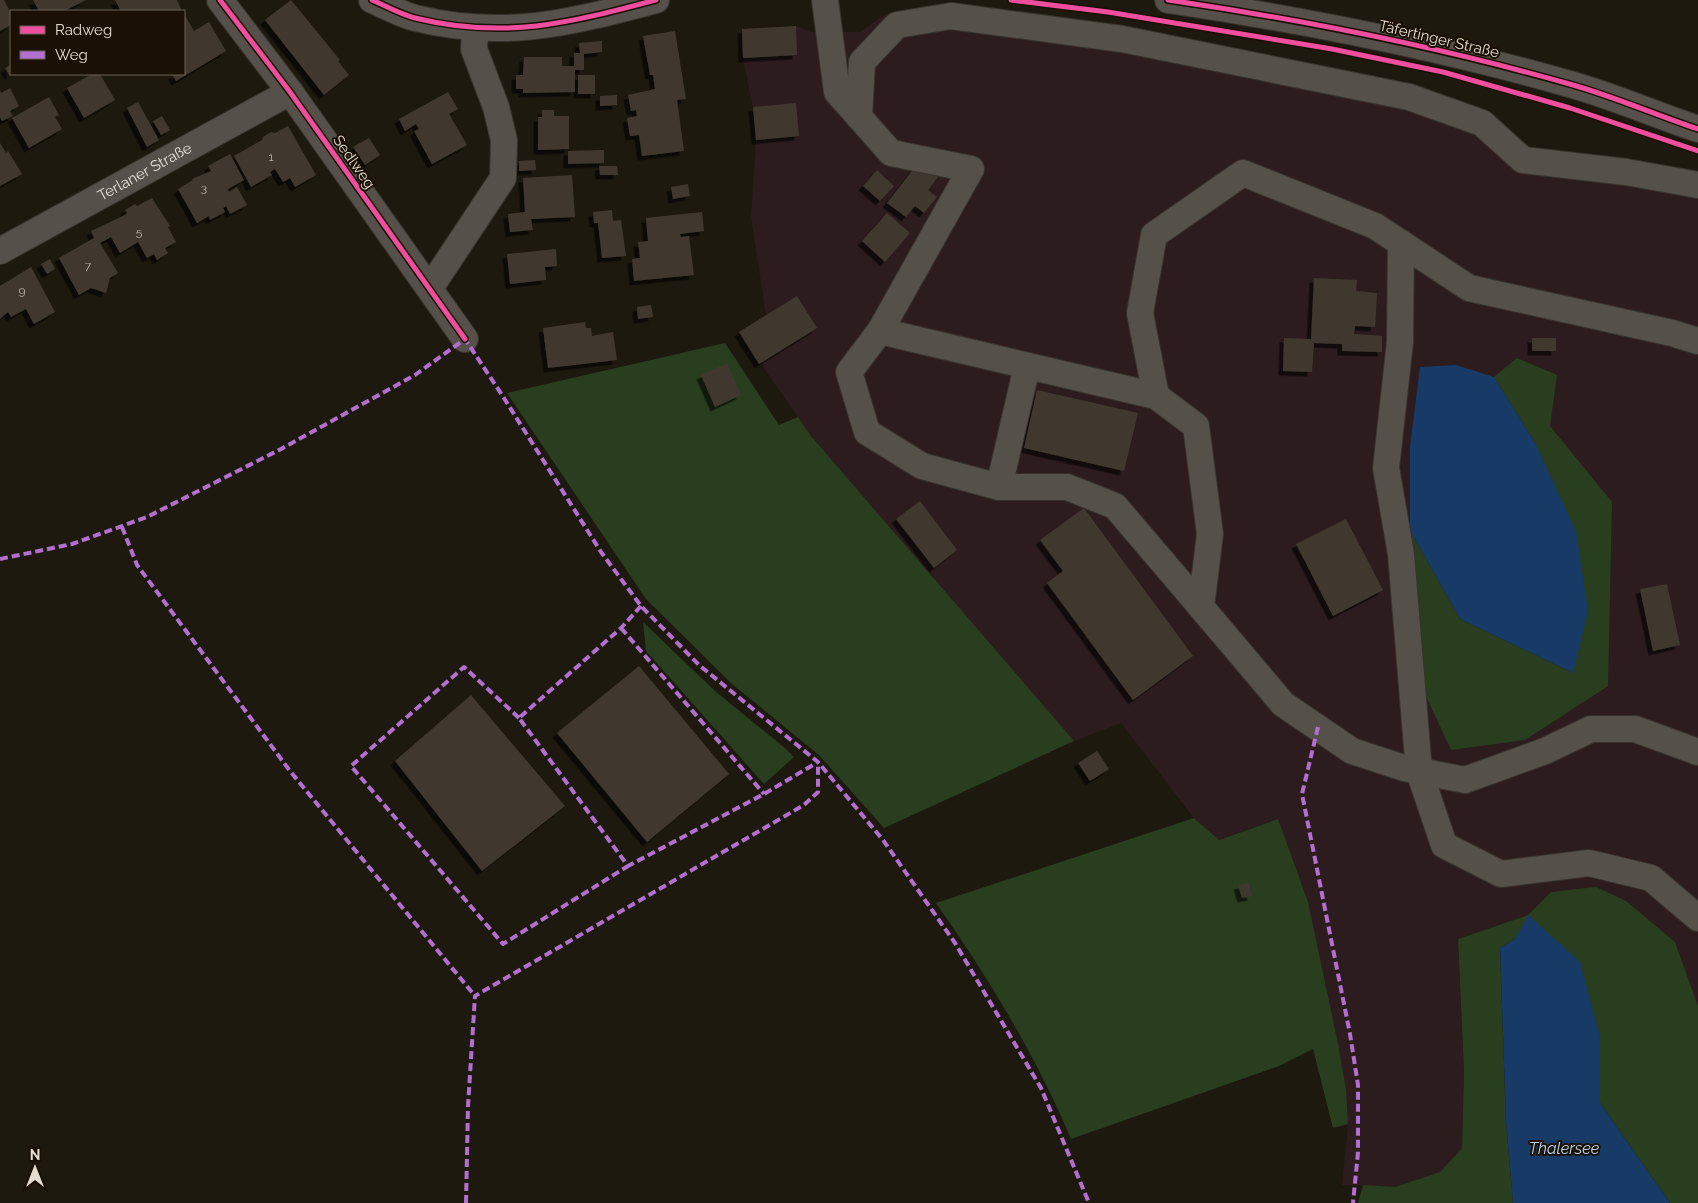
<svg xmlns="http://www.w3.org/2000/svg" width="1698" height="1203" font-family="Raleway,sans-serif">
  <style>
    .industrial { fill: #2d1c1e }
    .green { fill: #283e1f }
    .water { fill: #173a67 }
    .building { fill: #3f392e; filter: url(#shadow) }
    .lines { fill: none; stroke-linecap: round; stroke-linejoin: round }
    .minor-casing { stroke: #38342d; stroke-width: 28 }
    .minor { stroke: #55514a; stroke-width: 26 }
    .quiet { stroke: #b36fd0; stroke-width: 4; stroke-dasharray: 8 4; stroke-linecap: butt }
    .cycleway-casing { stroke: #1a1003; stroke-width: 8 }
    .cycleway { stroke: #ef4d9e; stroke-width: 5 }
    .labels { text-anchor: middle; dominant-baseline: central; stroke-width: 4; stroke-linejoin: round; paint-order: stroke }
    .number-label { font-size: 12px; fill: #bbb4a9 }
    .street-label { font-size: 15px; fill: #e4ddd2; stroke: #1a1003 }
    .water-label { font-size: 16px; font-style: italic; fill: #bcd4f4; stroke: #1a1003 }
  </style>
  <defs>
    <filter id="shadow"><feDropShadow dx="-4.5" dy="4.5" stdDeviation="0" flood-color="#0009"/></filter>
  </defs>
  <rect width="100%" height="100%" fill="#1e190f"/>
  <path class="industrial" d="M943,8L1030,17L1207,42L1373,75L1496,116L1527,150L1698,173V1006L1675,942L1551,892L1528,915L1458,939L1464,1071L1462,1148L1440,1172L1395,1187L1342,1185L1348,1124L1278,819L1218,840L1194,818L1121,723L1074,741L1003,663L811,436L739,332L766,315L751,217L756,140L753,107L743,58L742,29L796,26L811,32H860L885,14Z"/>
  <path class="green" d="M725,343L779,425L798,417L811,436L1074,741L884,828L819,755L732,684L646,599L507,393Z
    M1517,358L1557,375L1550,426L1612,502L1608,686L1525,740L1451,750L1424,692L1410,530L1460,619L1573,673L1535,443L1494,377Z
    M643,622L715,691L785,748L794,757L764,784L646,651Z
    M1194,818L1219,840L1278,819L1308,902L1337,1039L1346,1089L1348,1124L1333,1128L1313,1049L1279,1066L1071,1139C1036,1056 988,977 936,903Z
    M1596,887L1626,901L1675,942L1698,1006V1203H1670L1600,1103V1037L1516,938L1500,948L1506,1121L1513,1203H1358L1363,1185L1395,1187L1440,1172L1462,1148L1464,1071L1458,939L1528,915L1551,892Z"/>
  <path class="water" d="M1456,365L1494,377L1535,443L1576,531L1588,611L1573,673L1460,619L1410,530V447L1420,367Z
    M1528,915L1580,962L1600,1037V1103L1670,1203H1513L1506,1121L1500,948L1516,938Z"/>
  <path class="building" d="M0,0H4L11,14V25L0,31Z
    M33,0H86L64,11H39Z
    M115,0H177L182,11H121Z
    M291,0L340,60L338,61L349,75L324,95L265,20Z
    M184,14L194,31L209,22L226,51L176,81L172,74H184Z
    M796,26L797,55L743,58L742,29Z
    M675,31L686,99L677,100L684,151L642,156L639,135L630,136L627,118L637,116L636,110L631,111L628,95L655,89L653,75H650L643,36Z
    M602,41V52L584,54V70H575V92L523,93V89H516V75H523L524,57H562V66H574V53H580L579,43Z
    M11,65V75L10,76L5,68Z
    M92,74H100L115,100L84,118L67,88Z
    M578,75H595V94H578Z
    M10,88L19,106L10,111L13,116L2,121L0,117V90L1,93Z
    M448,92L458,109L449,114L467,145L432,164L414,131L419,129L416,124L405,131L399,119Z
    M617,95V105L600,106V96Z
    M49,97L59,115L55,117L62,129L29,148L12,118Z
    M138,102L159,140L147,147L127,108Z
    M796,103L799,136L756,140L753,107Z
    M542,110H554V116H569V149L538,150V117H542Z
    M162,116L170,130L161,135L153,121Z
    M288,126L316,175L295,187L290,178L283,182L275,169L270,172L272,175L251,187L234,156L262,140L263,137L271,132L275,133Z
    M369,138L380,155L365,165L353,147Z
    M0,143L6,153L8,151L22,174L0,186Z
    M604,150V163L568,164V151Z
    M230,154L244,180L228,189L229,192L237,187L247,205L230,214L226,206L223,208L225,212L210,220L209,216L197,223L178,189L193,180L192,179L211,171L208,166Z
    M535,160L536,170L519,171V161Z
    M919,162L938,177L928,190L937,197L924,213L915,206L906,217L887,203Z
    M599,166H617L618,175H600Z
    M877,170L894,186L880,201L863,186Z
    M572,175L575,217L531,219L533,230L510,232L508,214L525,212L523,178Z
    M688,184L690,196L673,199L671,187Z
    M152,198L170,226L168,227L176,242L165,248L168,253L157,260L154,254L147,258L138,242L120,253L111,237L100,243L118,273L110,278L106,293L91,288L79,295L59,258L94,238L91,231L123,216L127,213L125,210L135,204L137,206Z
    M612,210L613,221L621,220L626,256L602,258L598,223H594L593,212Z
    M702,212L704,231L680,234L681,237L689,236L694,275L634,281L632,259L640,258L638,242L648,241L646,218Z
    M887,213L910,233L885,262L862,241Z
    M556,249L557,266L545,267L546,280L510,284L507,254Z
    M50,259L55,269L47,274L41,264Z
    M31,267L55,312L34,324L26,309L11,317L8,312L0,319V286Z
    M1314,278L1357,280L1356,291L1377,293L1375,327L1355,326L1354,334L1382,336V352L1342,351V344L1314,343L1312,372L1283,371L1284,338L1311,339Z
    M797,296L817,328L759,364L739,332Z
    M651,305L653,317L638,319L637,307Z
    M585,322L586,328H591L592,336L613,332L617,360L548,368L543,328Z
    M1532,338H1556V351H1532Z
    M727,363L741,395L715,407L701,375Z
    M1037,390L1138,413L1124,471L1024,448Z
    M920,501L957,550L934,568L896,519Z
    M1084,508L1193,656L1133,700L1047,583L1063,571L1040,540Z
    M1346,519L1383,590L1333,616L1296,544Z
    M1667,584L1680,645L1653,651L1640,589Z
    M639,666L729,774L647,842L557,733Z
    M471,695L565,806L482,871L395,761Z
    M1097,751L1109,769L1090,781L1078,763Z
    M1249,883L1252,896L1242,898L1238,885Z"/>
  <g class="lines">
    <g class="minor-casing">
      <g id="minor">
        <path d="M220,0L290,92L465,339"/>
        <path d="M372,0C386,6 400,14 415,18C505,40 569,23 656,0"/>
        <path d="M825,0L837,92L891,153L971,169L880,331L1156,396L1196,426L1210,534L1201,607L1283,704L1352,751L1404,768L1465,780L1545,751L1591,729H1635L1698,752"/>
        <path d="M1168,0C1305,20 1440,47 1573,85C1615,97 1656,115 1698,129"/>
        <path d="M859,117L862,62L897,25L951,16L1122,39L1409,97L1482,123L1523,160L1626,172L1698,185"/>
        <path d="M1401,243L1400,342L1386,468L1401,554L1419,771L1444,845L1501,874L1589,863L1651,878L1698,918"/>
        <path id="s1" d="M0,251L290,92"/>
        <path d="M430,288L503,178L504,140L496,107L474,49L475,29"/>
        <path d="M880,331L849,372L867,432L922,466L999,487L1027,366"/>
        <path d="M1156,396L1140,313L1154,235L1243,173L1375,226L1469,288L1672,333L1698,341"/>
        <path d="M999,487H1067L1115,506L1201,607"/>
      </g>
    </g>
    <use href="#minor" class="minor"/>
    <path class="quiet" d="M122,527L137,565L290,771L475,996
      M0,559L72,544L147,517L281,449L415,375L465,339L502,395L601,552L641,606L699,665L818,762L883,840L955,943L1041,1088L1089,1203
      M641,606L621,628L519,718L628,866L764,794L818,762
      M621,628L764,794
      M519,718L464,667L351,766L503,944L628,866
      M1318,727L1302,794L1350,1034L1358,1085V1152L1353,1203
      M466,1203L468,1106L475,996L804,805L818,792V762"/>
    <g class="cycleway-casing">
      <path id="cycleway" d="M220,0L290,92L465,339
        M372,0C386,6 400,14 415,18C505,40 569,23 656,0
        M1011,0L1108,12L1332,49L1443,72L1570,108L1698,151
        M1168,0C1305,20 1440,47 1573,85C1615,97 1656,115 1698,129"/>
    </g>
    <use href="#cycleway" class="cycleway"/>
  </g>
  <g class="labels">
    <g class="number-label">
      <text x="271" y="157">1</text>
      <text x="204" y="188">3</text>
      <text x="139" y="232">5</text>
      <text x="88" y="266">7</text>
      <text x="22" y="291">9</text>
    </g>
    <g class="street-label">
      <text transform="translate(1439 39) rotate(13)">Täfertinger Straße</text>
      <text transform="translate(354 162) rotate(55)">Sedlweg</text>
      <text stroke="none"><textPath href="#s1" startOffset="165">Terlaner Straße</textPath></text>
    </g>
    <g class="water-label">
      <text x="1564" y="1148">Thalersee</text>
    </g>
  </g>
  <rect x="10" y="10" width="175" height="65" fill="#1a1003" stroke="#6b6256"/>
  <rect x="20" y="26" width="25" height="8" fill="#ef4d9e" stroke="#6b6256"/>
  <text x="55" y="35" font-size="15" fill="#e4ddd2">Radweg</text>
  <rect x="20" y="51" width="25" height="8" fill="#b36fd0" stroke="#6b6256"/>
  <text x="55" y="60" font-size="15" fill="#e4ddd2">Weg</text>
  <g transform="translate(35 1168)" stroke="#1a1003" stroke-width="4" paint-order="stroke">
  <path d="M0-4L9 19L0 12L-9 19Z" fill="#e4ddd2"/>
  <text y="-8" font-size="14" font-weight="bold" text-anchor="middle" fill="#e4ddd2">N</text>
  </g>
</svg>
